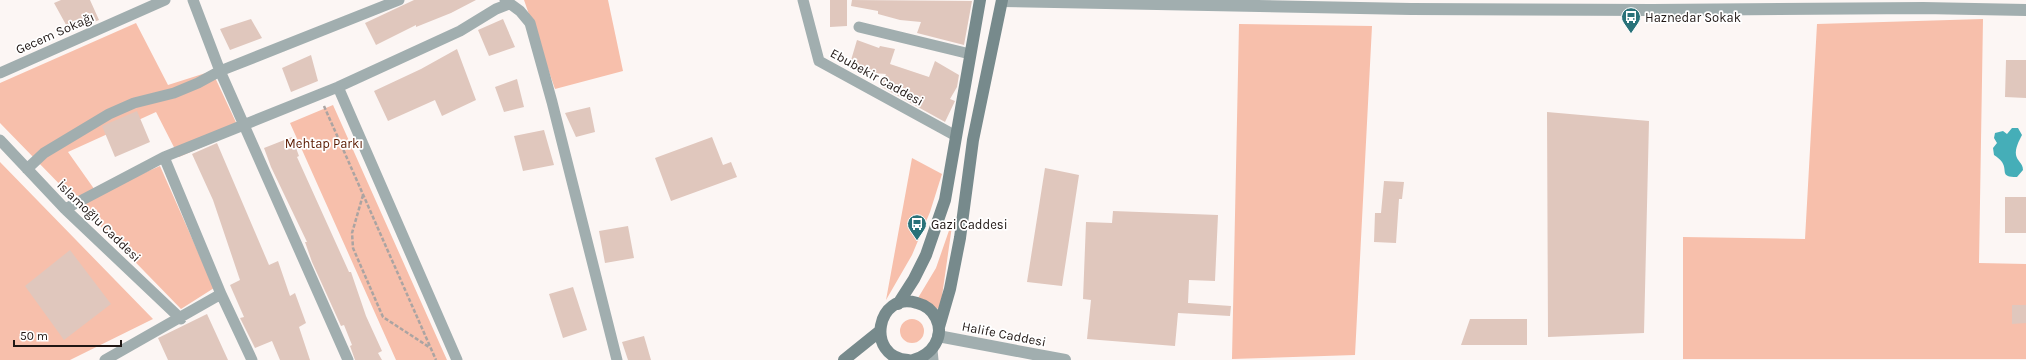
<svg xmlns="http://www.w3.org/2000/svg" width="2026" height="360" font-family="Karla,sans-serif">
  <style>
    .green { fill: #f7bfab }
    .water { fill: #45aeb8 }
    .building { fill: #e0c7bd }
    .lines { fill: none; stroke-linecap: round; stroke-linejoin: round }
    .path { stroke: #aba4a2; stroke-width: 2.5; stroke-dasharray: 4 2; stroke-linecap: butt }
    .minor { stroke: #a1aeaf; stroke-width: 11 }
    .tertiary { stroke: #a1aeaf; stroke-width: 12 }
    .secondary { stroke: #778a8c; stroke-width: 12 }
    .labels { text-anchor: middle; dominant-baseline: central; stroke-width: 3.5; stroke-linejoin: round; paint-order: stroke }
    .poi-label { font-size: 13px; fill: #201714; stroke: #fff; text-anchor: start }
    .street-label { font-size: 13px; fill: #201714; stroke: #fff }
    .park-label { font-size: 13px; fill: #5a1a00; stroke: #fff }
  </style>
  <rect width="100%" height="100%" fill="#fcf6f4"/>
  <path class="green" d="M524,0H608L623,71L555,89Z
    M1983,19L1979,263L2026,264V359H1683V237L1805,239L1817,24Z
    M136,23L168,85L212,71L240,131L179,157L156,112L68,152L97,193L160,166L214,288L181,309L0,123V83Z
    M1239,24L1372,26L1355,355L1232,359Z
    M333,105L447,360H396L290,123Z
    M912,158L942,174L930,212L912,255L886,300Z
    M0,162L153,319L70,360H0Z
    M953,219L940,310L918,298L936,268Z
    M900 331a12 12 0 1 1 24 0a12 12 0 1 1-24 0Z"/>
  <path class="water" d="M2012,128H2018L2022,135C2019,141 2015,148 2016,155C2017,161 2023,163 2023,170L2017,177C1999,177 2008,171 2002,162C2000,159 1997,157 1994,155L1993,148L1997,143L1994,138L1995,133L2003,131L2007,134Z"/>
  <path class="building" d="M61,0H90L99,20L70,32L54,3Z
    M414,0H476L451,13L416,27V25L376,45L365,23Z
    M830,0H847V26L830,27Z
    M852,0L972,1L964,45L917,33L921,22L900,20L878,14V11L851,6Z
    M251,19L262,38L230,50L220,29Z
    M503,19L515,47L489,56L478,30Z
    M857,40L879,48L880,46L895,49L890,64L929,77L935,61L959,75L957,87L950,99L955,101L945,122L880,86L886,74L872,73L849,67Z
    M457,49L476,100L442,116L435,100L388,121L374,91L421,69Z
    M311,55L318,81L291,92L282,68Z
    M2006,60H2026V98L2005,97Z
    M517,79L524,107L504,112L495,87Z
    M590,107L595,132L576,137L565,113Z
    M137,111L150,142L115,157L102,126Z
    M1547,112L1649,121L1644,333L1548,337Z
    M544,130L554,165L523,171L514,136Z
    M292,137L299,156L297,157L349,272H351L366,316L382,351L378,353L382,360H355L350,346L352,345L344,325L341,326L312,262L305,242H307L271,167L264,148Z
    M712,137L723,165L731,162L737,177L671,201L655,158Z
    M217,143L269,265L278,261L290,296L295,293L306,323L299,327L310,360H280L272,341L255,348L240,318L244,317L230,285L240,280L213,200L192,154Z
    M1045,168L1079,175L1062,286L1027,282Z
    M1384,181L1404,182L1402,199H1399L1396,243L1374,242L1375,213H1381Z
    M2005,197H2026V233H2005Z
    M1113,211L1218,215L1215,281L1189,280L1188,303L1231,306L1230,316L1178,313L1175,346L1087,339L1091,300L1083,299L1086,222L1112,223Z
    M628,226L634,258L605,263L599,231Z
    M70,250L111,304L64,340L25,286Z
    M573,287L587,330L563,338L549,294Z
    M2012,305H2026V323L2012,324Z
    M207,314L228,360H168L158,338Z
    M1470,319H1527V345H1461Z
    M644,336L651,360H628L622,342Z"/>
  <g class="lines">
    <path class="path" d="M324,106L436,360
      M363,195L352,233L353,248L383,317L429,347"/>
    <path class="minor" d="M505,0L520,11L530,23L552,102L617,360
      M803,0L819,61L956,136
      M859,27L970,54
      M0,73L165,0
      M338,87L457,360
      M0,140L65,209L181,319
      M164,157L338,87L460,31L496,9L509,4
      M27,169L44,153L109,114L134,103L174,93L198,83L220,71L193,0
      M65,209L164,157L221,294L252,360
      M932,350L933,360
      M105,360L221,294
      M348,360L220,71L399,0"/>
    <path class="tertiary" d="M1002,1L1411,9L1652,10L1923,8L2026,10
      M938,336L1065,360"/>
    <path class="secondary" d="M898,304L914,279L926,255L945,200L980,0
      M939,327L950,289L960,238L973,140L1002,0
      M844,360L880,331
      M908,360C864,357 877,290 917,303C925,305 932,310 936,318C945,337 932,355 913,360"/>
  </g>
  <defs>
    <g id="bus-pin" transform="scale(1)"><path d="M0 17L-7.5 6A9.5 9.5 0 1 1 7.5 6Z" fill="#297279" stroke="#fff"/><path d="M-5-6H5V4H4V6H2V4H-2V6H-4V4H-5ZM-3.5-4V0h7V-4ZM-3.5 1.2v1.5H-2V1.2ZM2 1.2v1.5H3.5V1.2Z" fill="#fff"/></g>
  </defs>
  <g fill-rule="evenodd">
    <use href="#bus-pin" x="1631" y="17"/>
    <use href="#bus-pin" x="917" y="224"/>
  </g>
  <g class="labels">
    <g class="poi-label">
      <text x="1645" y="17">Haznedar Sokak</text>
      <text x="931" y="224">Gazi Caddesi</text>
    </g>
    <g class="street-label">
      <text transform="translate(55 33) rotate(-24)">Gecem Sokağı</text>
      <text transform="translate(877 77) rotate(29)">Ebubekir Caddesi</text>
      <text transform="translate(99 221) rotate(44)">İslamoğlu Caddesi</text>
      <text transform="translate(1004 334) rotate(11)">Halife Caddesi</text>
    </g>
    <g class="park-label">
      <text x="324" y="143">Mehtap Parkı</text>
    </g>
  </g>
  <path d="M14 340v6h107v-6" fill="none" stroke="#201714" stroke-width="2"/>
  <text x="20" y="340" font-size="12" fill="#201714" stroke="#ffffff" stroke-width="3" paint-order="stroke">50 m</text>
</svg>
